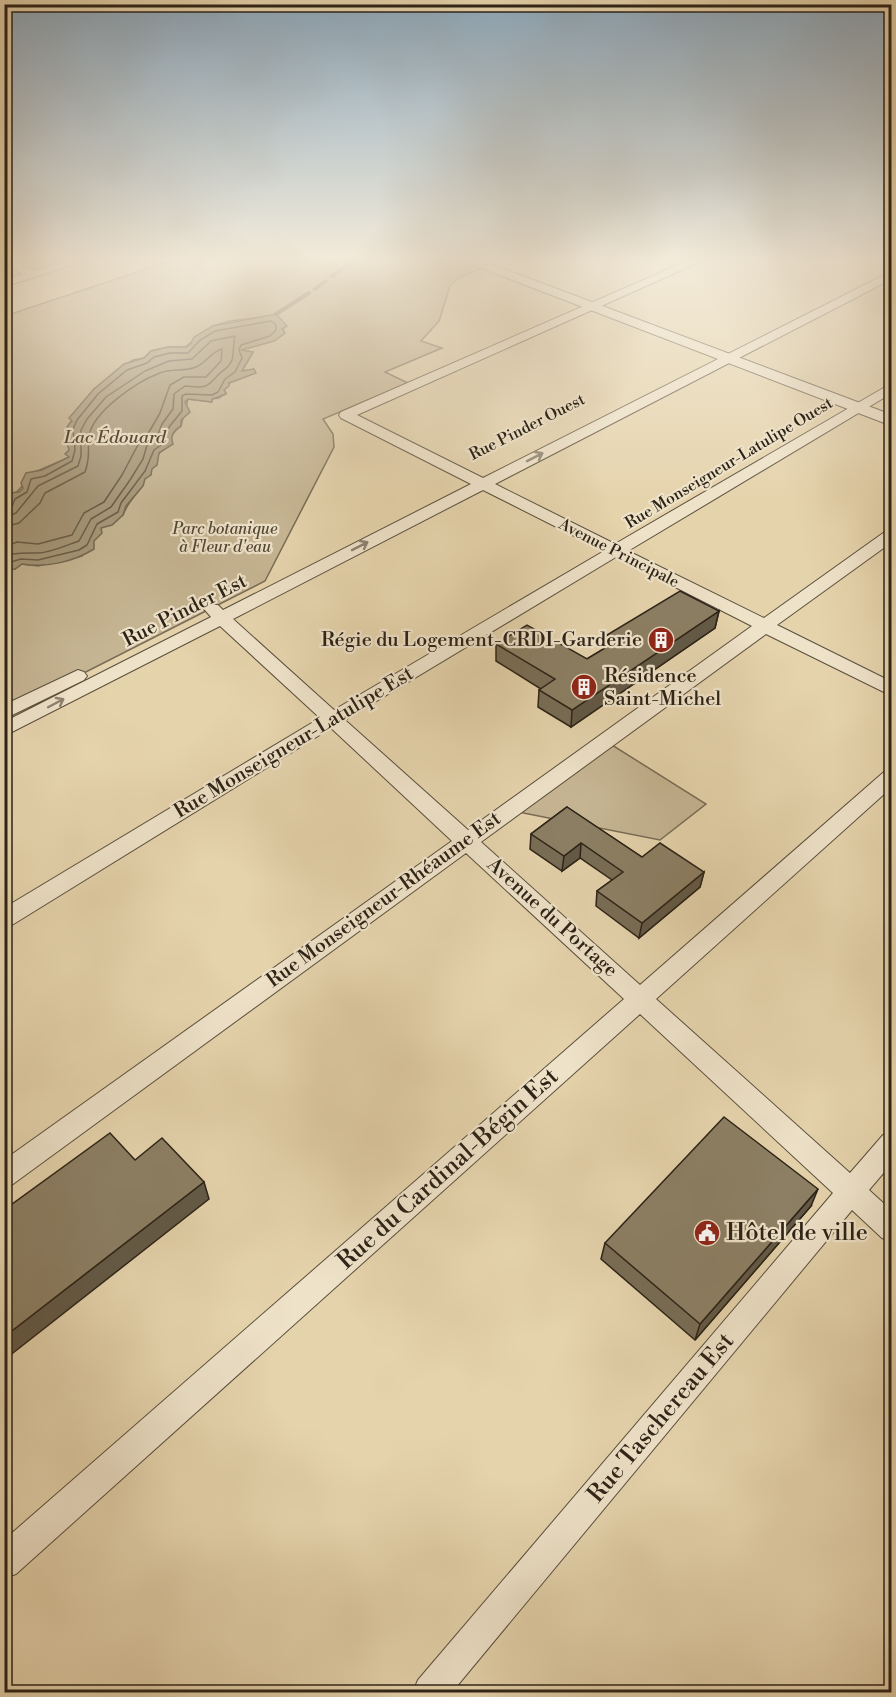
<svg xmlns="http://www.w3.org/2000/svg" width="896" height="1697" font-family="'Libre Bodoni',serif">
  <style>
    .green { fill: #c6b593; stroke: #796c55; stroke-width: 1.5 }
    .water { fill: #a69779; stroke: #756952; stroke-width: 1.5 }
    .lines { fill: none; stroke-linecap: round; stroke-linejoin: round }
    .shore { stroke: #695d48; stroke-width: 1.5 }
    .stream { stroke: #756952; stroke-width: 4 }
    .minor-casing { stroke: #5a4f3c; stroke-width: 2 }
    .tertiary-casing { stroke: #5a4f3c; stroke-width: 2 }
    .minor { fill: #eee2c9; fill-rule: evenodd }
    .tertiary { fill: #eee2c9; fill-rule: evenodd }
    .wall { fill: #786d56; stroke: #2c2317; stroke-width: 1.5 }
    .shaded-wall { fill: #625946; stroke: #2c2317; stroke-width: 1.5 }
    .building { fill: #8c7f64; stroke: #2c2317; stroke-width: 1.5 }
    .oneway { stroke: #8d8270 }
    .labels { text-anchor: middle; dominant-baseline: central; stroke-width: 4.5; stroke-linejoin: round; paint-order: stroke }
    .far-street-label { font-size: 16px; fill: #2c2317; stroke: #eee2c9 }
    .far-park-label { font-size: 16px; font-style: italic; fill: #524836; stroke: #eee2c9 }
    .far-water-label { font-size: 18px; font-style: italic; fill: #574c39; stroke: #eee2c9 }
    .street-label { font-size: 20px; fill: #2c2317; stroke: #eee2c9 }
    .poi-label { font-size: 20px; fill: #2c2317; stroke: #eee2c9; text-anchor: end }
    .near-street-label { font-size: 24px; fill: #2c2317; stroke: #eee2c9 }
    .near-poi-label { font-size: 24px; fill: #2c2317; stroke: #eee2c9; text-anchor: start }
  </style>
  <rect width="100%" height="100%" fill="#e5d3ac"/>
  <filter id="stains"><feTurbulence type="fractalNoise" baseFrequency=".00333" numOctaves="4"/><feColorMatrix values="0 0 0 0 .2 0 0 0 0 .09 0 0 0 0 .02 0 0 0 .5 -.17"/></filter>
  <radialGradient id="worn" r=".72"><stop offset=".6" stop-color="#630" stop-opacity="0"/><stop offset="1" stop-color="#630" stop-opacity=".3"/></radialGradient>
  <path class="green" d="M170,261H470L484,267L459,278L450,286L439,321L421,341L442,348L385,372L408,383L323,419L333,434L334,447L265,581L5,713L4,570L15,569L22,564L38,566L82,556L101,528L123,515C127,504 134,497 141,488C146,482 142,486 144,479C149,469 172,431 181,426L188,399L211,402L212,399L219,398L226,393L224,390L229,383L255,373L254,369L242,371L253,352L240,350L274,341L285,333L279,319L265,317L230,321L213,326L185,347H168L151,351L144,358L133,360L114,373L109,379L94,389L70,418L72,421L67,427L70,457L35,472L5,505V316Z
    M604,740L706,804L660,840L508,810Z"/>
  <path class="water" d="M276,314L287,326L282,329L285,333L274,341L241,350L253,352L242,371L254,369L256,373L229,383V386L224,390L226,394L212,399V402L188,399L185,402L190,412L181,420V426C173,431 170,436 173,444L159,453L157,465L152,469L151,475L145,479L143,486L126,506L123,515L112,525L101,528L102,533L94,541V549C73,562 46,568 22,564L15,569L5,570V505L7,504L9,493L19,492L23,488L21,483L26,473L42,470L69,457L65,454L69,450C66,442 64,426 72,421L69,418L94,389L124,364L144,358L151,351L168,347H185L190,345L194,337L213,326Z"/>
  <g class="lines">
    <path class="shore" d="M4,510L11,509L15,499L27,492L31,479L45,476L72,461L75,450L73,429L77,420L98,394L127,370L147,363L154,357L170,353H188L199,341L215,331L271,321L276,325V330L270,336L241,345L239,350L242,358L235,372L225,379L218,392L212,395L186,394L182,396V411L169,427L165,442L154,450L145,471L121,503L118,512L97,524L87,545L79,550L38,560L21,559L4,564
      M4,518L16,513L38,486L78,466L81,456V430L87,419L106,397L145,371L169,361L192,359L211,341L235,336C233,344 234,353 232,360C229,368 224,369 219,374C206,389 205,388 185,386L174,394L173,409L162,424L157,437L147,445L143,459L130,480L111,507L91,519L79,541C66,545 51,553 37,553C24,553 17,552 4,556
      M4,527L19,523L40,503L45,493L85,472C91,456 87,450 89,436C93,411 138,381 160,373C171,368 185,372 196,367C207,363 210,352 222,349L221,361L206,377H184L170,385L160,413L149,432L140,441L122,475L104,502L84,513L72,535L38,544L17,542L4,547"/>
    <path class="stream" d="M332,276L353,261
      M315,289L326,281
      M276,314L309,293"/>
    <g class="minor-casing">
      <path id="minor" d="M4,261H15L34,271L65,261H83L4,287V280L23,274L4,265Z
        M687,261H702L357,415L483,478L892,271V279L495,484L615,544L892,383V393L628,551L764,618L886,531L892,529V542L777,625L892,682V696L766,634L481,842L640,985L885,771L892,769V787L656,999L850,1173L883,1135L892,1132V1163L869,1190L892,1211V1242L882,1238L852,1210L452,1692H413L418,1680L833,1193L640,1014L16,1574L4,1578V1540L624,999L466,853L13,1184L4,1188V1160L452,841L331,728L12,925L4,927V908L320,718L220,626L4,736V722L211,617L204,609L206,605H218L223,610L471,484L341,418L339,415L341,412ZM483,490L604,551L334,710L233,619ZM616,557L752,626L468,830L345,720Z
        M78,670L84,672L87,676L84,680L4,719V705Z"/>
    </g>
    <g class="tertiary-casing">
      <path id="tertiary" d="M463,261H483L892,415V426Z"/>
    </g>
    <use href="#minor" class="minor"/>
    <use href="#tertiary" class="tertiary"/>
  </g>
  <path class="wall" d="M719,611L715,628L571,727L538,707L539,690L541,689L496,661V644L587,659L605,648L607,635Z
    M567,807L642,857L704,872L700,887L639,938L596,906L597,891L612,880L580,858L562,871L530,849L531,834Z
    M811,1206L695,1340L601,1259L605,1243Z"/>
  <path class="shaded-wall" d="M719,611L715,628L571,727L572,710Z
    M581,843L580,858L562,871L564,856Z
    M704,872L700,887L639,938L642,923Z
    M204,1182L209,1199L4,1360V1337Z
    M818,1189L811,1206L695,1340L700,1324Z"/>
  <path class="building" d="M680,591L719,611L572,710L539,690L555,679L496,644L527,625L587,659L617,641L607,635Z
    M567,807L642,857L660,843L704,872L642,923L597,891L623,872L581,843L564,856L531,834Z
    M724,1117L818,1189L700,1324L605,1243Z
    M110,1133L135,1160L162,1138L204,1182L4,1337V1210Z"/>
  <defs><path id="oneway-shaft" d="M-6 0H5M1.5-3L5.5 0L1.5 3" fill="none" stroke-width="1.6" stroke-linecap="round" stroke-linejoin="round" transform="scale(1.5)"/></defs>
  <g class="oneway">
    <use href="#oneway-shaft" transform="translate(535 457) rotate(-27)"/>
    <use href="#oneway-shaft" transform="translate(360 546) rotate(-27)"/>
    <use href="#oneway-shaft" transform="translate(56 703) rotate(-28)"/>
  </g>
  <linearGradient id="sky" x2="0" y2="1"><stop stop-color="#8da8bc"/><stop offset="0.52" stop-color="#f3ebda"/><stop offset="1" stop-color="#f3ebda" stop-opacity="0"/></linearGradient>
  <rect width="896" height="499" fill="url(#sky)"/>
  <defs>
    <g id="building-disc" transform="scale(1.35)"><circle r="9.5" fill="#8f2418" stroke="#eee2c9"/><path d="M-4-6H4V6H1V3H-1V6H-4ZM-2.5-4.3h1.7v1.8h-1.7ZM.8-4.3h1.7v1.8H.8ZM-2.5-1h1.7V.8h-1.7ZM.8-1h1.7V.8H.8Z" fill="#fff"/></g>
    <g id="civic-disc" transform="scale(1.35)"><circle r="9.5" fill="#8f2418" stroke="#eee2c9"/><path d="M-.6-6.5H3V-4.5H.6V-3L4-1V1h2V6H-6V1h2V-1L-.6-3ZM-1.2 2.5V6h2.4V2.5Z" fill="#fff"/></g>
  </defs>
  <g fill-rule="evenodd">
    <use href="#building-disc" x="661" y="640"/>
    <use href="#building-disc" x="584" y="687"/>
    <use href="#civic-disc" x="707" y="1233"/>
  </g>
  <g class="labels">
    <g class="far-street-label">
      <text transform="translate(527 427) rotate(-27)">Rue Pinder Ouest</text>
      <text transform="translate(729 463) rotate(-31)">Rue Monseigneur-Latulipe Ouest</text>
      <text transform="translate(619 553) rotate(27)">Avenue Principale</text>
    </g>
    <g class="far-park-label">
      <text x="225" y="529">Parc botanique<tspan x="225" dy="18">à Fleur d'eau</tspan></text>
    </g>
    <g class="far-water-label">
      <text x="115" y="437">Lac Édouard</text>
    </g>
    <g class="street-label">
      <text transform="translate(185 611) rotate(-27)">Rue Pinder Est</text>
      <text transform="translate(294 743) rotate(-31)">Rue Monseigneur-Latulipe Est</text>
      <text transform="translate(384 900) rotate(-36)">Rue Monseigneur-Rhéaume Est</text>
      <text transform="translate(552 918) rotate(42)">Avenue du Portage</text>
    </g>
    <g class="poi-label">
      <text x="642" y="640">Régie du Logement-CRDI-Garderie</text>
      <text x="604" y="676" text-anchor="start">Résidence<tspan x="604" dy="23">Saint-Michel</tspan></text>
    </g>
    <g class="near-street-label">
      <text transform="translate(448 1169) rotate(-42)">Rue du Cardinal-Bégin Est</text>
      <text transform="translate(661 1418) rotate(-50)">Rue Taschereau Est</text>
    </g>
    <g class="near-poi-label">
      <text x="726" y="1233">Hôtel de ville</text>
    </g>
  </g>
  <rect width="896" height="1697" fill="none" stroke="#e5d3ac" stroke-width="24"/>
  <rect x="6" y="6" width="884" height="1685" fill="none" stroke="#2c2317" stroke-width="3"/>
  <rect x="12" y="12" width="872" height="1673" fill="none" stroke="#2c2317" stroke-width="1.5"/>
  <rect width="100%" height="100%" filter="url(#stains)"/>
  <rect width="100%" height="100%" fill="url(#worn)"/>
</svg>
